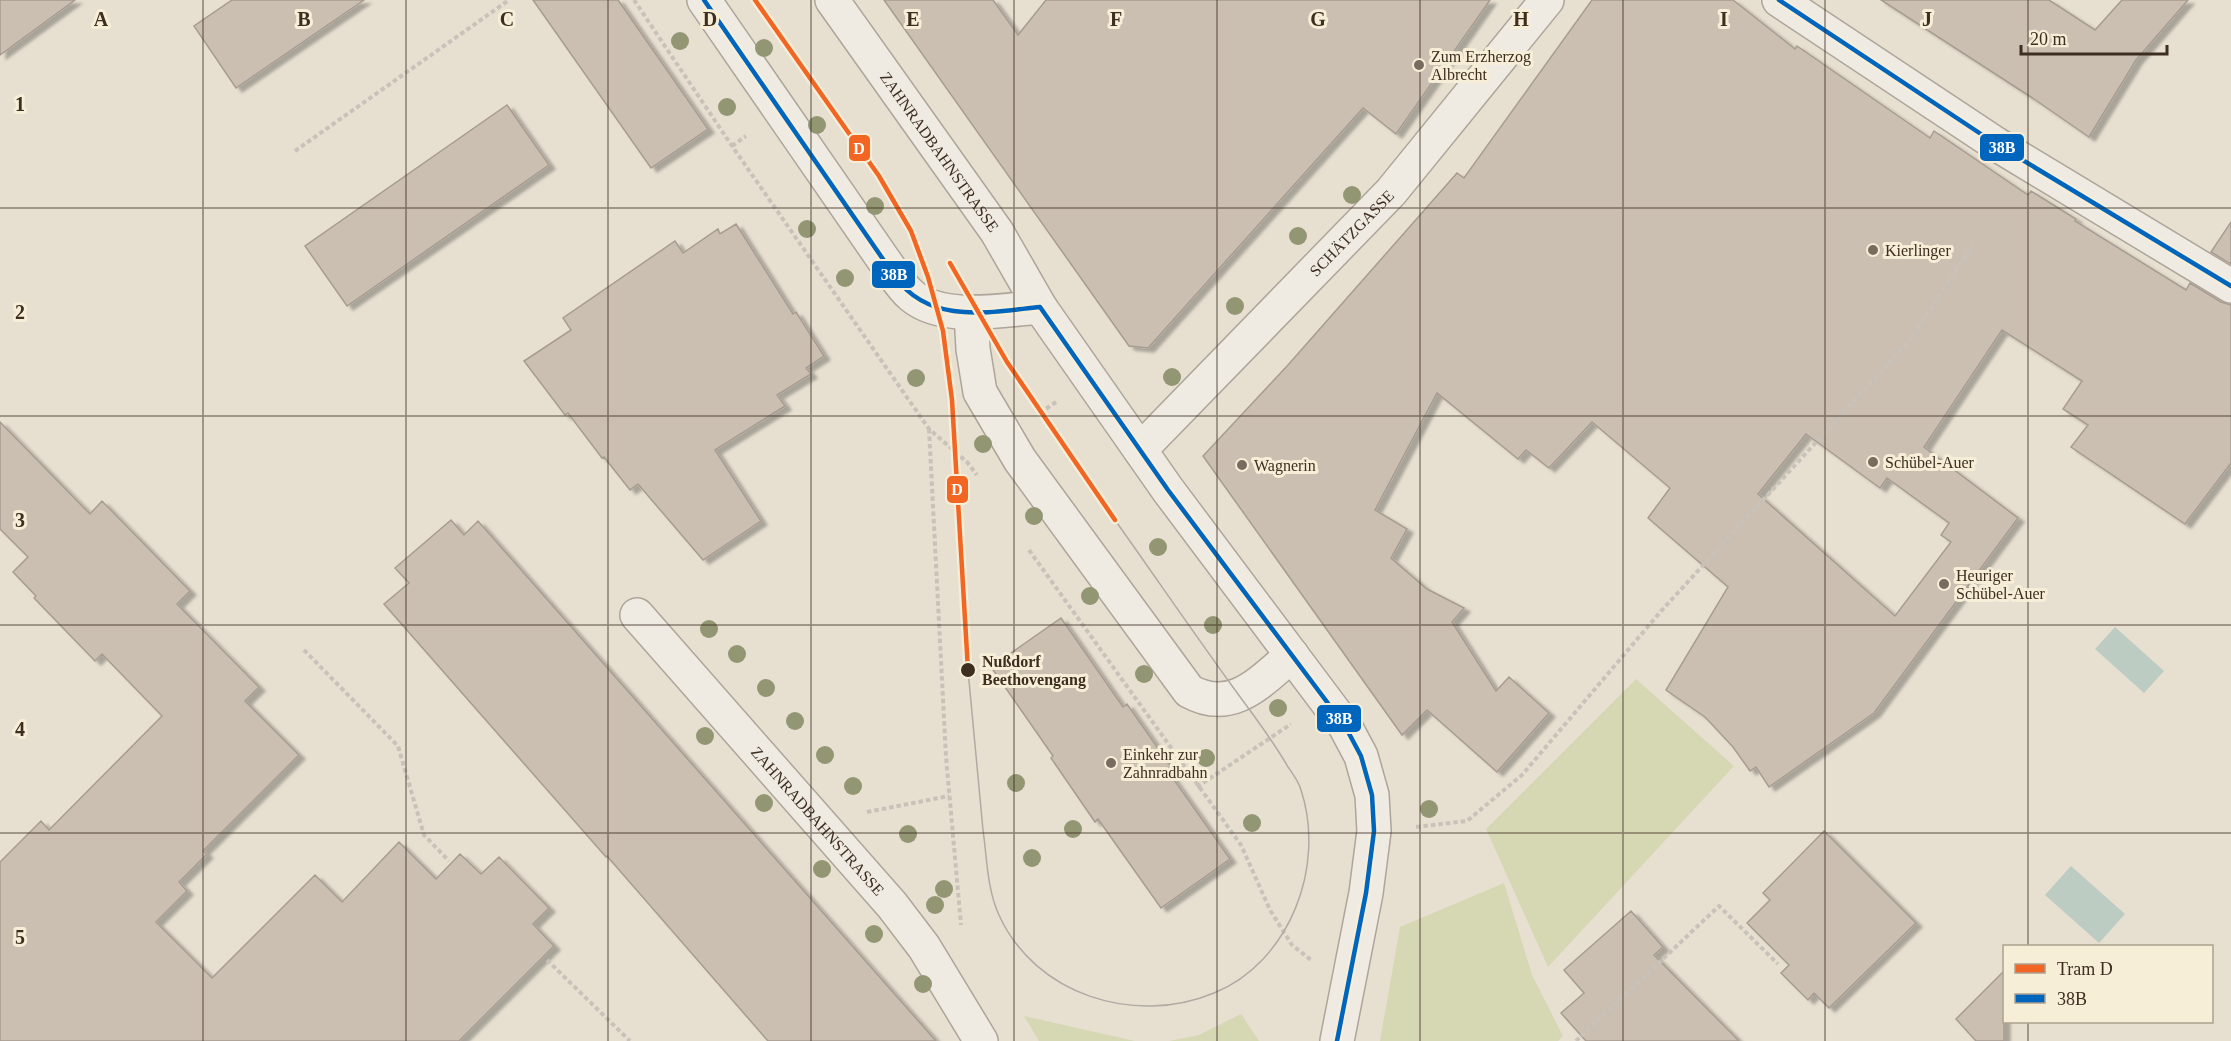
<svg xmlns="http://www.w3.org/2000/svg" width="2231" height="1041" font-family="'Times New Roman',serif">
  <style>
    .green { fill: #d6d7b3 }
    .water { fill: #bcccc2 }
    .building { fill: #cbbfb2; stroke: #a89c90; stroke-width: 1.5; fill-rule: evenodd; filter: url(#shadow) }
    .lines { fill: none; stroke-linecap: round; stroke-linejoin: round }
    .minor-casing { stroke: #ada599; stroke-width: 36 }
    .path { stroke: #c8c2b9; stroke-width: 4; stroke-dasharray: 4.5 3; stroke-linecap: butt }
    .minor { stroke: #efebe3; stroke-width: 33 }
    .tram { stroke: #afaaa2; stroke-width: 1.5 }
    .bus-1-casing { stroke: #f7eed8; stroke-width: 9 }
    .bus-1 { stroke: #0065bd; stroke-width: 4.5 }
    .tram-1-casing { stroke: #f7eed8; stroke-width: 9 }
    .tram-1 { stroke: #f26522; stroke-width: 4.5 }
    .tree { fill: #929673 }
    .grid { fill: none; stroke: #3d2e20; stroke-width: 1.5; stroke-opacity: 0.55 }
    .poi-dot { fill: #786c5e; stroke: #f7eed8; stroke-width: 2 }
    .stop-dot { fill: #3d2e20; stroke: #f7eed8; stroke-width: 2 }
    .labels { text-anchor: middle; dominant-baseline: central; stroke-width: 6; stroke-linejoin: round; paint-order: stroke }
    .poi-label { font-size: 16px; fill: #3d2e20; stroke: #f7eed8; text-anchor: start }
    .street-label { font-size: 16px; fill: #3d2e20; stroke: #f7eed8 }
    .stop-label { font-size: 16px; font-weight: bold; fill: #3d2e20; stroke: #f7eed8; text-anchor: start }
    .grid-label { font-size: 20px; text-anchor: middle; font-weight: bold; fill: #3d2e20; stroke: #f7eed8; stroke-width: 6; stroke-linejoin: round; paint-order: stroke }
    .line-badge { stroke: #f7eed8; stroke-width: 2 }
    .badge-label { font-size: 16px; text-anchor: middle; font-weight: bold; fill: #fff }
  </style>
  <defs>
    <filter id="shadow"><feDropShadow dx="6" dy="4" stdDeviation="1.5" flood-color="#0004"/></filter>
  </defs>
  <rect width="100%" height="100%" fill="#e7e0d1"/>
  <path class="green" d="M1636,679L1734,766L1548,967L1486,829Z
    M1504,883L1532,975L1563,1036L1558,1041H1380L1400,927Z
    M1241,1014L1259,1041H1169L1199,1035Z
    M1024,1016L1135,1041H1039Z"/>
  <path class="water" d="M2115,627L2164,671L2144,693L2095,649Z
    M2071,866L2125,914L2099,943L2045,895Z"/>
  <path class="building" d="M0,0H75L0,55Z
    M232,0H364L236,88L194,26Z
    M533,0H618L708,129L651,168Z
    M884,0H993L1018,35L1046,0H1490L1396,134L1363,108L1148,348L1129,346Z
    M1592,0H1733L1795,49L1797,46L1930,138L1934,131L2028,195L2031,191L2076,219L2075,221L2186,290L2190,283L2221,302L2231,305V463L2185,524L2071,447L2088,425L2063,409L2082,381L2002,330L1924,447L2018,518L1874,713L1769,787L1756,767L1750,771L1733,747L1705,717L1666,690L1728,587L1648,518L1670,488L1592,422L1549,468L1526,450L1518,459L1437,393L1375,510L1407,529L1391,558L1427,589L1464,608L1452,622L1496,691L1509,677L1549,713L1497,772L1427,710L1402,735L1203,456L1288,365L1457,173L1464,178ZM1806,434L1880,488L1887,478L1949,523L1941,535L1951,542L1895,616L1758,494Z
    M1881,0H2049L2095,30L2122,0H2188L2136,60L2089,137L2034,99Z
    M507,105L549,165L347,306L305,246Z
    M2231,222V264L2211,252Z
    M736,224L793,314L796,312L824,356L806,368L811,374L777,395L785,406L715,450L761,521L703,560L638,484L630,490L604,457L602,458L568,413L565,415L524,361L571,330L563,318L675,241L683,253L718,229L720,234Z
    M0,422L90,514L102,501L190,591L177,604L259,687L245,701L299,755L203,851L207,854L179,882L187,891L156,922L212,978L315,875L342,902L399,842L436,879L460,854L481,874L499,857L549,908L533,924L554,946L459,1041H0V862L41,821L49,830L162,716L102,654L95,661L34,598L36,596L13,572L28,557L0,529Z
    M451,520L464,535L478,521L936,1041H768L607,856L606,857L384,604L409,583L395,568Z
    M1061,618L1123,707L1127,704L1171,767L1167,770L1230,859L1161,908L1098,819L1095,822L1051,758L1053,756L991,667Z
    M1824,831L1916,923L1829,1008L1814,993L1808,1000L1781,973L1789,965L1747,923L1770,900L1763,893Z
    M1631,911L1663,947L1654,955L1739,1041H1586L1561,1013L1584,993L1564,970Z
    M2004,971V1041H1976L1956,1019Z"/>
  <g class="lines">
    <g class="minor-casing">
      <g id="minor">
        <path d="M704,0L883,259C892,271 900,286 912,296C943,322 1003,310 1040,307"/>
        <path id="s1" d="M832,0L997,232L1040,307L1168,490L1345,726L1361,756L1372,795L1374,831L1366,893L1337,1041"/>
        <path d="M1779,0L1996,144L2231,286"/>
        <path d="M971,312L973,349L980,392L1020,460L1189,691C1232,715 1260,682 1292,655"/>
        <path id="s2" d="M1140,450L1391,192L1547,0"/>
        <path id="s3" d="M637,615L892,905L924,947L981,1041"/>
      </g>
    </g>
    <path class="path" d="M634,0L732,146L929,429L967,462L977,475
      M732,146L746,136
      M295,151L509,0
      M1040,413L1056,402
      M929,429L946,757L961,925
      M1029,550L1241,845L1270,910L1292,945L1311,960
      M304,650L398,746L424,835L449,861
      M1197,787L1291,724
      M867,812L949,796
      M1416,827L1467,821L1522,775L1662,610L1910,340L1973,244
      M547,960L630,1041
      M1576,1041L1719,906L1778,964"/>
    <use href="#minor" class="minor"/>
    <path class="tram" d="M968,670C973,723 978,777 983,830C987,858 987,889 999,915C1035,995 1135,1026 1214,993C1290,962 1326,866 1301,790C1299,782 1293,774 1288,767C1271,737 1250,711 1230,683C1191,629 1154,575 1115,520"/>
    <g class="bus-1-casing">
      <path id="bus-1" d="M704,0L896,278C931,325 989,312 1040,307L1168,490L1345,726L1361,756L1372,795L1374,831L1366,893L1337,1041
        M1779,0L1996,144L2231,286"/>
    </g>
    <use href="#bus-1" class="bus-1"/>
    <g class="tram-1-casing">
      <path id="tram-1" d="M755,0L879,176L911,231L928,277L943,331L952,400L968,670
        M950,263L1007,362L1115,520"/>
    </g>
    <use href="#tram-1" class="tram-1"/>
  </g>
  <g class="tree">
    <circle cx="680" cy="41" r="9"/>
    <circle cx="764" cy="48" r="9"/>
    <circle cx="727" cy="107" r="9"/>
    <circle cx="817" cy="125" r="9"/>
    <circle cx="1352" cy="195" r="9"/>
    <circle cx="875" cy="206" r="9"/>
    <circle cx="807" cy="229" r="9"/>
    <circle cx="1298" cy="236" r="9"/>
    <circle cx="845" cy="278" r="9"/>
    <circle cx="1235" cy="306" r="9"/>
    <circle cx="1172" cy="377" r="9"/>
    <circle cx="916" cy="378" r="9"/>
    <circle cx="983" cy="444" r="9"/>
    <circle cx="1034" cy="516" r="9"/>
    <circle cx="1158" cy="547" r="9"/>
    <circle cx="1090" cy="596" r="9"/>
    <circle cx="1213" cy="625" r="9"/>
    <circle cx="709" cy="629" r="9"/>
    <circle cx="737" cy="654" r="9"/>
    <circle cx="1144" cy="674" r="9"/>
    <circle cx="766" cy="688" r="9"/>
    <circle cx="1278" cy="708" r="9"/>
    <circle cx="795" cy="721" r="9"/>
    <circle cx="705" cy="736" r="9"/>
    <circle cx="825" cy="755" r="9"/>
    <circle cx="1206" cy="758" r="9"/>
    <circle cx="1016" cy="783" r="9"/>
    <circle cx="853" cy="786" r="9"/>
    <circle cx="764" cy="803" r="9"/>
    <circle cx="1429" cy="809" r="9"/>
    <circle cx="1252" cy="823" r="9"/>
    <circle cx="1073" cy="829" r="9"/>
    <circle cx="908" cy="834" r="9"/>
    <circle cx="1032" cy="858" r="9"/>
    <circle cx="822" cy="869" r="9"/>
    <circle cx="944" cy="889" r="9"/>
    <circle cx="935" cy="905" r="9"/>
    <circle cx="874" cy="934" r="9"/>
    <circle cx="923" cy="984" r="9"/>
  </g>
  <path class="grid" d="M203,0V1041M406,0V1041M608,0V1041M811,0V1041M1014,0V1041M1217,0V1041M1420,0V1041M1623,0V1041M1825,0V1041M2028,0V946M0,208H2231M0,416H2231M0,625H2231M0,833H2231M2028,1022V1041"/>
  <g class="poi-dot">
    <circle cx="1419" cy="65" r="6"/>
    <circle cx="1873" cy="250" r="6"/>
    <circle cx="1873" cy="462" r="6"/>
    <circle cx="1242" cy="465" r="6"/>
    <circle cx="1944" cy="584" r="6"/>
    <circle cx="1111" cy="763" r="6"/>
  </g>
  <circle class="stop-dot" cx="968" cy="670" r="8"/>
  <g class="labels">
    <g class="poi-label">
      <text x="1431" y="56">Zum Erzherzog<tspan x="1431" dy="18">Albrecht</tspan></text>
      <text x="1885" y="250">Kierlinger</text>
      <text x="1885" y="462">Schübel-Auer</text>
      <text x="1254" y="465">Wagnerin</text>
      <text x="1956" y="575">Heuriger<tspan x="1956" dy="18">Schübel-Auer</tspan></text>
      <text x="1123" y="754">Einkehr zur<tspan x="1123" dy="18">Zahnradbahn</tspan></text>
    </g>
    <g class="street-label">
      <text stroke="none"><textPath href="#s1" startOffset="186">ZAHNRADBAHNSTRASSE</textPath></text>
      <text stroke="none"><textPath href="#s2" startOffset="303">SCHÄTZGASSE</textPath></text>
      <text stroke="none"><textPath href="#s3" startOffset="274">ZAHNRADBAHNSTRASSE</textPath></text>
    </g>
    <g class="stop-label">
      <text x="982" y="661">Nußdorf<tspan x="982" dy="18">Beethovengang</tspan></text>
    </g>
  </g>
  <g class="grid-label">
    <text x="101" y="26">A</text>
    <text x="304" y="26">B</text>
    <text x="507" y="26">C</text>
    <text x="710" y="26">D</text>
    <text x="913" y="26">E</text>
    <text x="1116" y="26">F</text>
    <text x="1318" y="26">G</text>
    <text x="1521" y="26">H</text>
    <text x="1724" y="26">I</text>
    <text x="1927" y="26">J</text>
    <text x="20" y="111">1</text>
    <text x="20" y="319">2</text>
    <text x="20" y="527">3</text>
    <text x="20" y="736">4</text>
    <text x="20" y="944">5</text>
  </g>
  <g class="line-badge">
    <rect x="1979" y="133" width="46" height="29" rx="6" fill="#0065bd"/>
    <rect x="848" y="134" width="23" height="28" rx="6" fill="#f26522"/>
    <rect x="871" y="260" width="45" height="29" rx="6" fill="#0065bd"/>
    <rect x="946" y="475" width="23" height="29" rx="6" fill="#f26522"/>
    <rect x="1316" y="704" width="46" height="29" rx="6" fill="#0065bd"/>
  </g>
  <g class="badge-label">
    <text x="2002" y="153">38B</text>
    <text x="859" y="154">D</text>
    <text x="894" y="280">38B</text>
    <text x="957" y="495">D</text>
    <text x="1339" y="724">38B</text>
  </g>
  <rect x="2003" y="945" width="210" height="78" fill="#f7eed8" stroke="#ada18e" stroke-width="1.5"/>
  <rect x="2015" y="964" width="30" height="9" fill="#f26522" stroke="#ada18e" stroke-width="1.5"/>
  <text x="2057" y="975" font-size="18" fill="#3d2e20">Tram D</text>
  <rect x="2015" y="994" width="30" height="9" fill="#0065bd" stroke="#ada18e" stroke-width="1.5"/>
  <text x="2057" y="1005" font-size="18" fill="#3d2e20">38B</text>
  <path d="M2021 45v9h146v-9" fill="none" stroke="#3d2e20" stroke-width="3"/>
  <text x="2030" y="45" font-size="18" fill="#3d2e20" stroke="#f7eed8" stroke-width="4.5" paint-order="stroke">20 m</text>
</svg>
